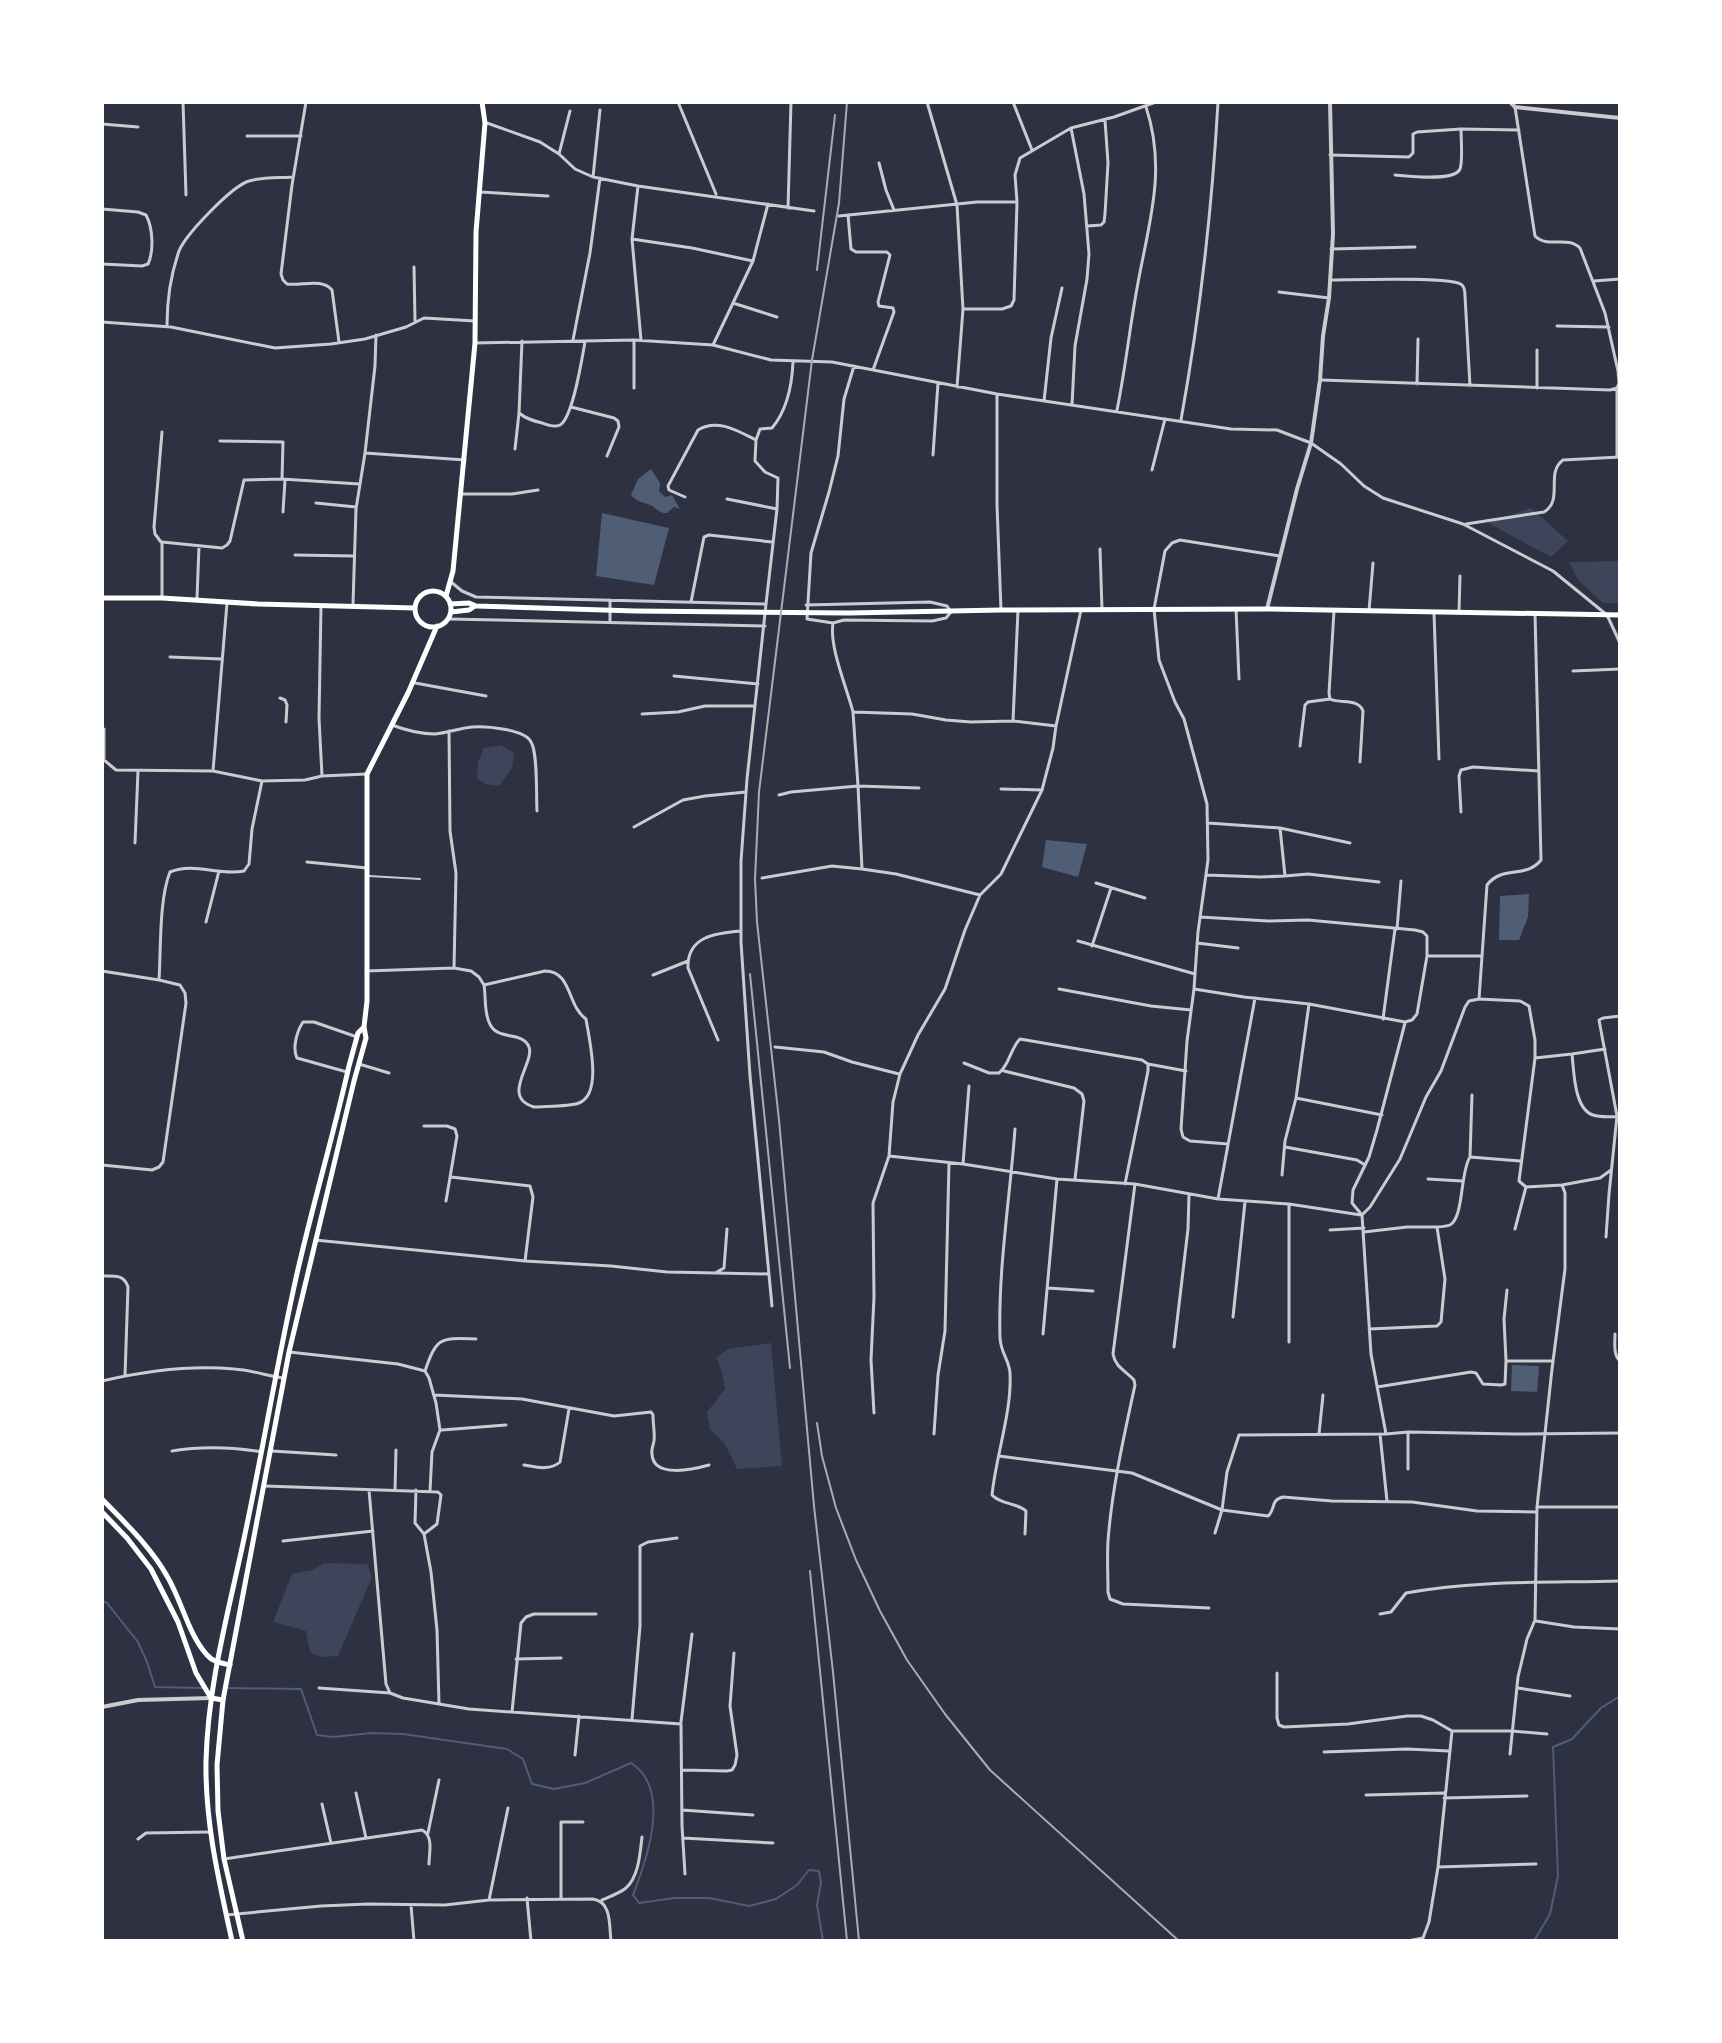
<svg xmlns="http://www.w3.org/2000/svg" width="1722" height="2043" font-family="Lato,sans-serif">
  <style>
    .green { fill: #3c4559 }
    .water { fill: #4f5d75 }
    .lines { fill: none; stroke-linecap: round; stroke-linejoin: round }
    .stream { stroke: #4f5d75; stroke-width: 2 }
    .service { stroke: #caccd0; stroke-width: 2 }
    .minor { stroke: #caccd0; stroke-width: 3 }
    .tertiary { stroke: #caccd0; stroke-width: 4 }
    .secondary { stroke: #fff; stroke-width: 5 }
    .primary { stroke: #fff; stroke-width: 5 }
    .rail { stroke: #abadb3; stroke-width: 2 }
  </style>
  <rect width="100%" height="100%" fill="#2d3142"/>
  <path class="green" d="M1531,508L1568,541L1551,557L1488,523Z
    M1620,561V603H1603L1578,580L1569,562Z
    M501,745L514,753L512,768L499,786L485,784L477,779L478,762L484,748Z
    M771,1343L782,1466L737,1469L725,1444L710,1429L707,1412L725,1389L721,1369L716,1358L728,1349Z
    M324,1563L367,1564L372,1577L338,1656L320,1657L310,1652L306,1631L273,1622L292,1574L312,1570Z"/>
  <path class="water" d="M651,469L660,483L659,491L665,497L672,495L680,509L674,507L667,513C659,513 658,510 652,506C643,501 639,504 631,495L638,479Z
    M602,513L669,528L654,585L596,576Z
    M1046,840L1087,844L1078,877L1042,867Z
    M1529,894L1528,917L1519,940H1499L1500,896Z
    M1512,1365L1539,1366L1537,1392L1511,1391Z"/>
  <g class="lines">
    <path class="stream" d="M102,1601L107,1603L138,1642L147,1662L155,1687L202,1688
      M228,1688L301,1689L317,1735L333,1737L371,1733L403,1734L507,1749L523,1759L532,1784L554,1789L585,1783L631,1763C672,1789 647,1859 633,1895L639,1903L675,1898H709L749,1906L776,1899L797,1885L809,1870L819,1871L821,1883L817,1905L823,1941
      M1534,1941L1550,1914L1558,1876L1553,1747L1572,1739L1601,1708L1620,1696"/>
    <path class="service" d="M369,876L420,879"/>
    <path class="minor" d="M183,102L186,195
      M306,102L292,185L281,274L283,280L287,284C302,286 322,278 332,290L339,342
      M678,102L716,194
      M927,102L957,205L963,309
      M1013,102L1032,150
      M487,123L540,142L559,154L575,169L593,177L638,186L814,211
      M102,124L138,127
      M1071,128L1084,194L1089,254L1087,279L1075,346L1072,405
      M247,136H301
      M559,154L570,111
      M1330,155L1409,157L1413,153V134L1417,132L1461,129L1519,130
      M879,163L886,190L894,210
      M1395,175C1408,176 1454,182 1460,169C1463,161 1461,139 1461,129
      M593,177L600,110
      M638,186L632,239L641,340
      M480,192L548,196
      M788,208L791,102
      M102,209L138,212L146,215C153,228 154,251 148,264L142,266L102,264
      M848,215L851,249L856,252H887L890,255L878,302L879,306L893,308L894,312L873,370
      M839,216L977,202H1017L1015,175L1020,158L1071,128L1114,117L1156,102
      M1087,226L1101,225L1104,222L1105,214L1108,163L1105,120
      M632,239L692,248L753,261
      M1331,249L1415,247
      M414,267L415,321
      M1330,280C1349,280 1454,276 1462,285C1465,288 1465,293 1465,296L1470,386
      M1594,281L1620,279
      M1279,292L1329,298
      M733,303L777,317
      M102,322L171,327L275,348L331,344L365,339L406,327L424,318L475,321
      M167,325C167,301 171,274 179,251C186,234 232,186 249,181C261,177 281,178 293,177
      M1557,326L1609,327
      M376,335L375,366L365,453L465,460
      M573,340L590,253L600,178
      M522,341L519,413C526,419 534,421 542,423C547,425 554,428 560,425C573,418 582,358 585,342
      M475,343L634,340L713,345L771,360L832,362L997,394L1231,429L1277,430L1311,443L1341,464L1364,486L1383,498L1463,524L1553,571L1607,615L1620,643
      M713,345L753,261L768,204
      M1537,350V388
      M1321,380L1610,390L1617,388L1619,383L1618,371L1605,313L1580,248C1567,235 1548,249 1535,236L1515,107
      M1417,384L1418,339
      M957,387L963,309H1002L1011,306L1014,300L1017,202
      M634,388V340
      M1617,388V456
      M997,394V505L1001,610
      M1044,401L1051,338L1062,288
      M571,407L614,418L618,421L619,427L607,456
      M1117,410C1125,371 1129,333 1136,294C1147,228 1168,173 1146,107
      M1181,420C1200,315 1212,209 1218,102
      M220,441L283,442L282,479
      M515,449L519,413
      M933,455L938,383
      M1152,470L1165,419
      M461,494H512L538,490
      M685,497L669,490L668,486L698,430C717,418 738,431 756,440
      M727,499L777,509
      M316,503L356,507
      M283,512L285,480
      M1466,524L1544,512C1564,500 1545,473 1563,460L1620,457
      M161,542L155,534L154,527L162,432
      M1100,549L1102,609
      M295,555L354,556
      M451,582L462,591L476,597L766,604L777,509L778,478L765,472L755,461L756,440L760,429L772,428C788,409 792,385 793,362
      M162,596V542L222,548L227,545L230,541L244,480L282,479L359,484
      M197,598L199,546
      M691,602L704,537L709,535L772,542
      M353,604L356,509L365,453
      M766,604L747,779L741,861V942L750,1076L772,1306
      M806,605L930,602L947,606L951,612L946,618L932,621L844,620L833,623L807,619L811,553L829,492L838,456L844,399L854,366
      M321,606L319,718L322,776L367,774
      M1236,609L1239,679
      M1334,611L1329,693L1330,699C1341,704 1358,698 1363,711L1360,762
      M1369,611L1373,563
      M1459,612L1460,576
      M1434,613L1439,759
      M448,619L765,626
      M610,622V600
      M833,623C829,647 847,688 853,712L912,714L946,720L971,722L1013,721L1056,726
      M170,657L222,659
      M1573,671L1620,669
      M674,676L758,684
      M415,683L486,696
      M280,698L285,700L287,705L286,722
      M642,714L678,712L705,706H755
      M1013,721L1018,610
      M392,725C405,730 420,734 435,734C447,733 460,728 472,727C485,726 525,729 531,742C538,753 536,795 537,811
      M104,729V760L116,770L213,771L262,781
      M449,731L450,831L456,873L454,968
      M1300,746L1305,705L1308,702L1330,699
      M213,771L227,603
      M919,788L858,786L862,869L896,874L980,895
      M1001,789L1042,790
      M779,795L791,792L858,786L853,712
      M1461,812L1459,776L1461,770L1473,767L1539,771
      M1208,823L1280,828L1285,876L1308,874L1379,882
      M634,827L683,800L705,796L746,792
      M1280,828L1350,843
      M135,843L138,771
      M307,862L367,868
      M1206,875L1261,877L1285,876
      M762,878L832,866L862,869
      M1096,883L1145,898
      M1200,917L1268,921L1308,920L1415,930L1423,932L1427,936V956H1482
      M206,922L219,871
      M1397,929L1401,881
      M1078,941L1195,974L1198,932L1208,860L1207,804L1184,719L1175,702L1159,660L1154,609L1165,551L1172,543L1180,540L1280,556
      M1197,943L1238,948
      M1092,946L1111,888
      M102,971L159,980C161,949 159,899 170,872C194,862 219,876 244,871L249,864L252,829L262,781L305,780L322,776
      M366,971L454,968L471,971L479,977L484,985L545,971C572,971 567,1006 586,1019C589,1039 603,1094 579,1103C568,1107 546,1106 534,1107C500,1097 535,1063 529,1047C522,1030 496,1042 489,1022C484,1011 486,997 484,985
      M1195,974L1194,989L1244,997L1309,1004L1405,1022L1412,1020L1417,1014L1427,956
      M653,975L688,961
      M1059,989L1151,1006L1191,1010
      M1194,989L1187,1041L1181,1129L1183,1137L1190,1141L1228,1144
      M1383,1019L1395,929
      M718,1040L688,968C687,936 716,933 741,931
      M775,1047L824,1052L852,1062L899,1074
      M1572,1054C1574,1071 1574,1109 1593,1115C1601,1118 1611,1116 1620,1117
      M1535,1058L1572,1054L1605,1049
      M964,1063L989,1073H999C1010,1064 1010,1049 1020,1039L1142,1060L1148,1064V1071L1125,1184
      M359,1064L389,1073
      M1148,1064L1186,1071
      M1004,1071L1074,1088L1082,1094L1084,1101L1075,1179
      M347,1072L297,1058C292,1048 297,1031 303,1022H314L357,1037
      M1296,1098L1309,1004
      M424,1126H447L455,1129L457,1136L446,1201
      M1015,1129C1010,1198 998,1268 1000,1338C1001,1354 1009,1359 1010,1373C1012,1412 996,1455 992,1495C1001,1505 1016,1502 1026,1511L1025,1534
      M1285,1147L1357,1160L1365,1165
      M889,1156L963,1164L1057,1179L1135,1184L1218,1199L1289,1204L1361,1215
      M1470,1157L1472,1095
      M963,1164L969,1086
      M102,1165L152,1170L159,1167L163,1162L186,1003L185,993L180,985L159,980
      M1282,1175L1285,1141L1296,1098L1382,1115
      M451,1177L530,1186L533,1197L525,1261
      M1428,1179L1462,1181
      M1135,1184L1113,1354C1115,1367 1126,1371 1134,1380L1135,1385C1124,1436 1112,1488 1108,1541C1107,1558 1108,1575 1108,1592L1110,1599L1123,1604L1209,1608
      M1562,1185L1600,1178L1611,1170
      M1218,1199L1255,998
      M1362,1215L1352,1203L1353,1190L1369,1157L1377,1130L1405,1023
      M1437,1227C1440,1227 1448,1226 1450,1225C1464,1217 1460,1172 1470,1157L1520,1161
      M1515,1229L1526,1187
      M1330,1230L1364,1228
      M1364,1232L1407,1227H1437L1445,1279L1441,1322L1437,1326L1369,1329
      M1606,1237L1609,1194L1617,1116L1599,1020L1603,1018L1620,1016
      M315,1240L525,1261L611,1266L667,1272L769,1274
      M717,1272L724,1268L727,1229
      M102,1276C114,1276 124,1274 128,1287L125,1376
      M1048,1288L1093,1291
      M1233,1317L1245,1202
      M1043,1334L1057,1179
      M1615,1334C1615,1342 1613,1355 1620,1361
      M1289,1342V1204
      M1174,1347L1188,1229L1189,1195
      M289,1352L398,1364L425,1371L429,1378L436,1403L440,1430L432,1452L430,1491
      M1506,1361H1553
      M425,1371C437,1336 441,1338 476,1339
      M102,1381C145,1371 190,1365 234,1369C251,1370 268,1376 284,1378
      M1377,1387L1471,1372L1476,1373L1483,1384L1501,1385L1505,1384L1506,1361L1504,1319L1507,1290
      M434,1395L522,1399L614,1416L651,1412L653,1415C653,1424 655,1433 654,1441C653,1446 651,1450 652,1454C653,1479 695,1469 709,1465
      M874,1413L871,1360L874,1297L873,1203L889,1156L893,1102L900,1074L918,1035L945,989L965,930L980,895L1001,874L1042,790L1053,748L1056,726L1081,610
      M442,1430L506,1425
      M1408,1432L1514,1434L1620,1433
      M934,1434L938,1375L945,1331L949,1163
      M1319,1434L1323,1395
      M1380,1434L1387,1501
      M1386,1434L1239,1435L1227,1472L1222,1510L1268,1516C1276,1509 1270,1500 1283,1497L1332,1501L1412,1502L1477,1511L1537,1512
      M172,1451C202,1446 232,1447 262,1452
      M272,1451L336,1455
      M999,1456L1132,1473L1222,1510L1215,1533
      M524,1465C536,1467 550,1471 560,1462L569,1409
      M1408,1469V1432L1386,1434L1371,1354L1362,1215L1370,1207L1400,1159L1426,1097L1441,1071L1465,1007L1469,1001L1479,999
      M265,1486L438,1492L441,1495L437,1524L424,1534
      M369,1490L386,1684L390,1693L403,1698L469,1709L681,1724L682,1826L685,1874
      M395,1490L396,1450
      M416,1490L415,1523L424,1534L431,1572L437,1630L439,1704
      M1537,1507H1620
      M283,1541L373,1531
      M1380,1614L1391,1612L1406,1593C1476,1580 1549,1583 1620,1581
      M1536,1621L1574,1627L1620,1629
      M516,1659L561,1658
      M1277,1673V1718L1279,1725L1284,1727L1348,1724L1407,1716H1421L1433,1720L1452,1731
      M319,1688L390,1693
      M1518,1688L1570,1696
      M512,1712L521,1623L526,1617L534,1614H596
      M632,1719L640,1626V1546L648,1542L677,1538
      M681,1722L692,1634
      M1324,1752L1407,1749L1449,1751
      M1510,1754L1518,1677L1527,1639L1535,1620L1537,1507L1552,1369L1565,1269V1193L1562,1185L1526,1187L1519,1181L1535,1058V1040L1529,1006L1520,1001L1479,999L1487,885C1502,865 1526,879 1541,860L1535,613
      M575,1755L579,1716
      M682,1770L727,1771L732,1770L735,1765L737,1755L730,1706L734,1653
      M356,1793L366,1838
      M1366,1795L1444,1793
      M1444,1798L1527,1796
      M322,1804L331,1843
      M682,1810L753,1815
      M428,1833L439,1780
      M683,1838L773,1843
      M138,1839L146,1833L210,1832
      M224,1859L422,1830C434,1836 429,1853 429,1864
      M1438,1867L1536,1864
      M527,1898L531,1941
      M561,1898V1822H583
      M489,1900L508,1808
      M602,1900C609,1897 620,1893 626,1888C639,1876 640,1853 642,1837
      M411,1905L414,1941
      M226,1915L321,1906L368,1904L445,1905L489,1900L593,1899C612,1902 609,1925 611,1941
      M1408,1941L1423,1938L1429,1922L1438,1867L1452,1731H1512L1547,1734"/>
    <path class="tertiary" d="M1510,102L1515,107L1620,118
      M1267,609L1297,489L1311,443L1320,380L1323,336L1329,298L1333,234L1330,102
      M102,1707L138,1700L211,1698"/>
    <path class="secondary" d="M446,596L453,571L475,343L476,232L485,123L482,102
      M102,1499C125,1523 151,1547 167,1576C182,1601 188,1634 207,1655C213,1662 221,1663 230,1665
      M102,1512L127,1538L151,1569L178,1622L196,1673L211,1698L223,1700"/>
    <path class="primary" d="M415 609a18 18 0 1 1 36 0a18 18 0 1 1-36 0Z
      M102,598H162L258,604L415,608
      M450,604L469,603L476,606L635,611L849,613L1001,610L1267,609L1620,615
      M451,612L469,610L475,606
      M232,1941C219,1881 205,1823 206,1761C208,1683 229,1610 245,1534C263,1449 277,1363 296,1278C312,1207 333,1137 349,1066L358,1033L364,1027
      M243,1941L224,1859L218,1811L217,1765L223,1700L289,1352L354,1081L366,1038L364,1027L367,1001V774L408,693L437,626"/>
    <path class="rail" d="M847,102L839,203L812,360L759,792L755,879L757,922L779,1120L814,1506L833,1672L859,1941
      M817,270L835,115
      M750,974L790,1368
      M817,1423L822,1456L836,1508L856,1560L880,1611L907,1660L945,1714L990,1770L1179,1941
      M810,1571L847,1941"/>
  </g>
  <rect width="1722" height="2043" fill="none" stroke="#ffffff" stroke-width="208"/>
</svg>
